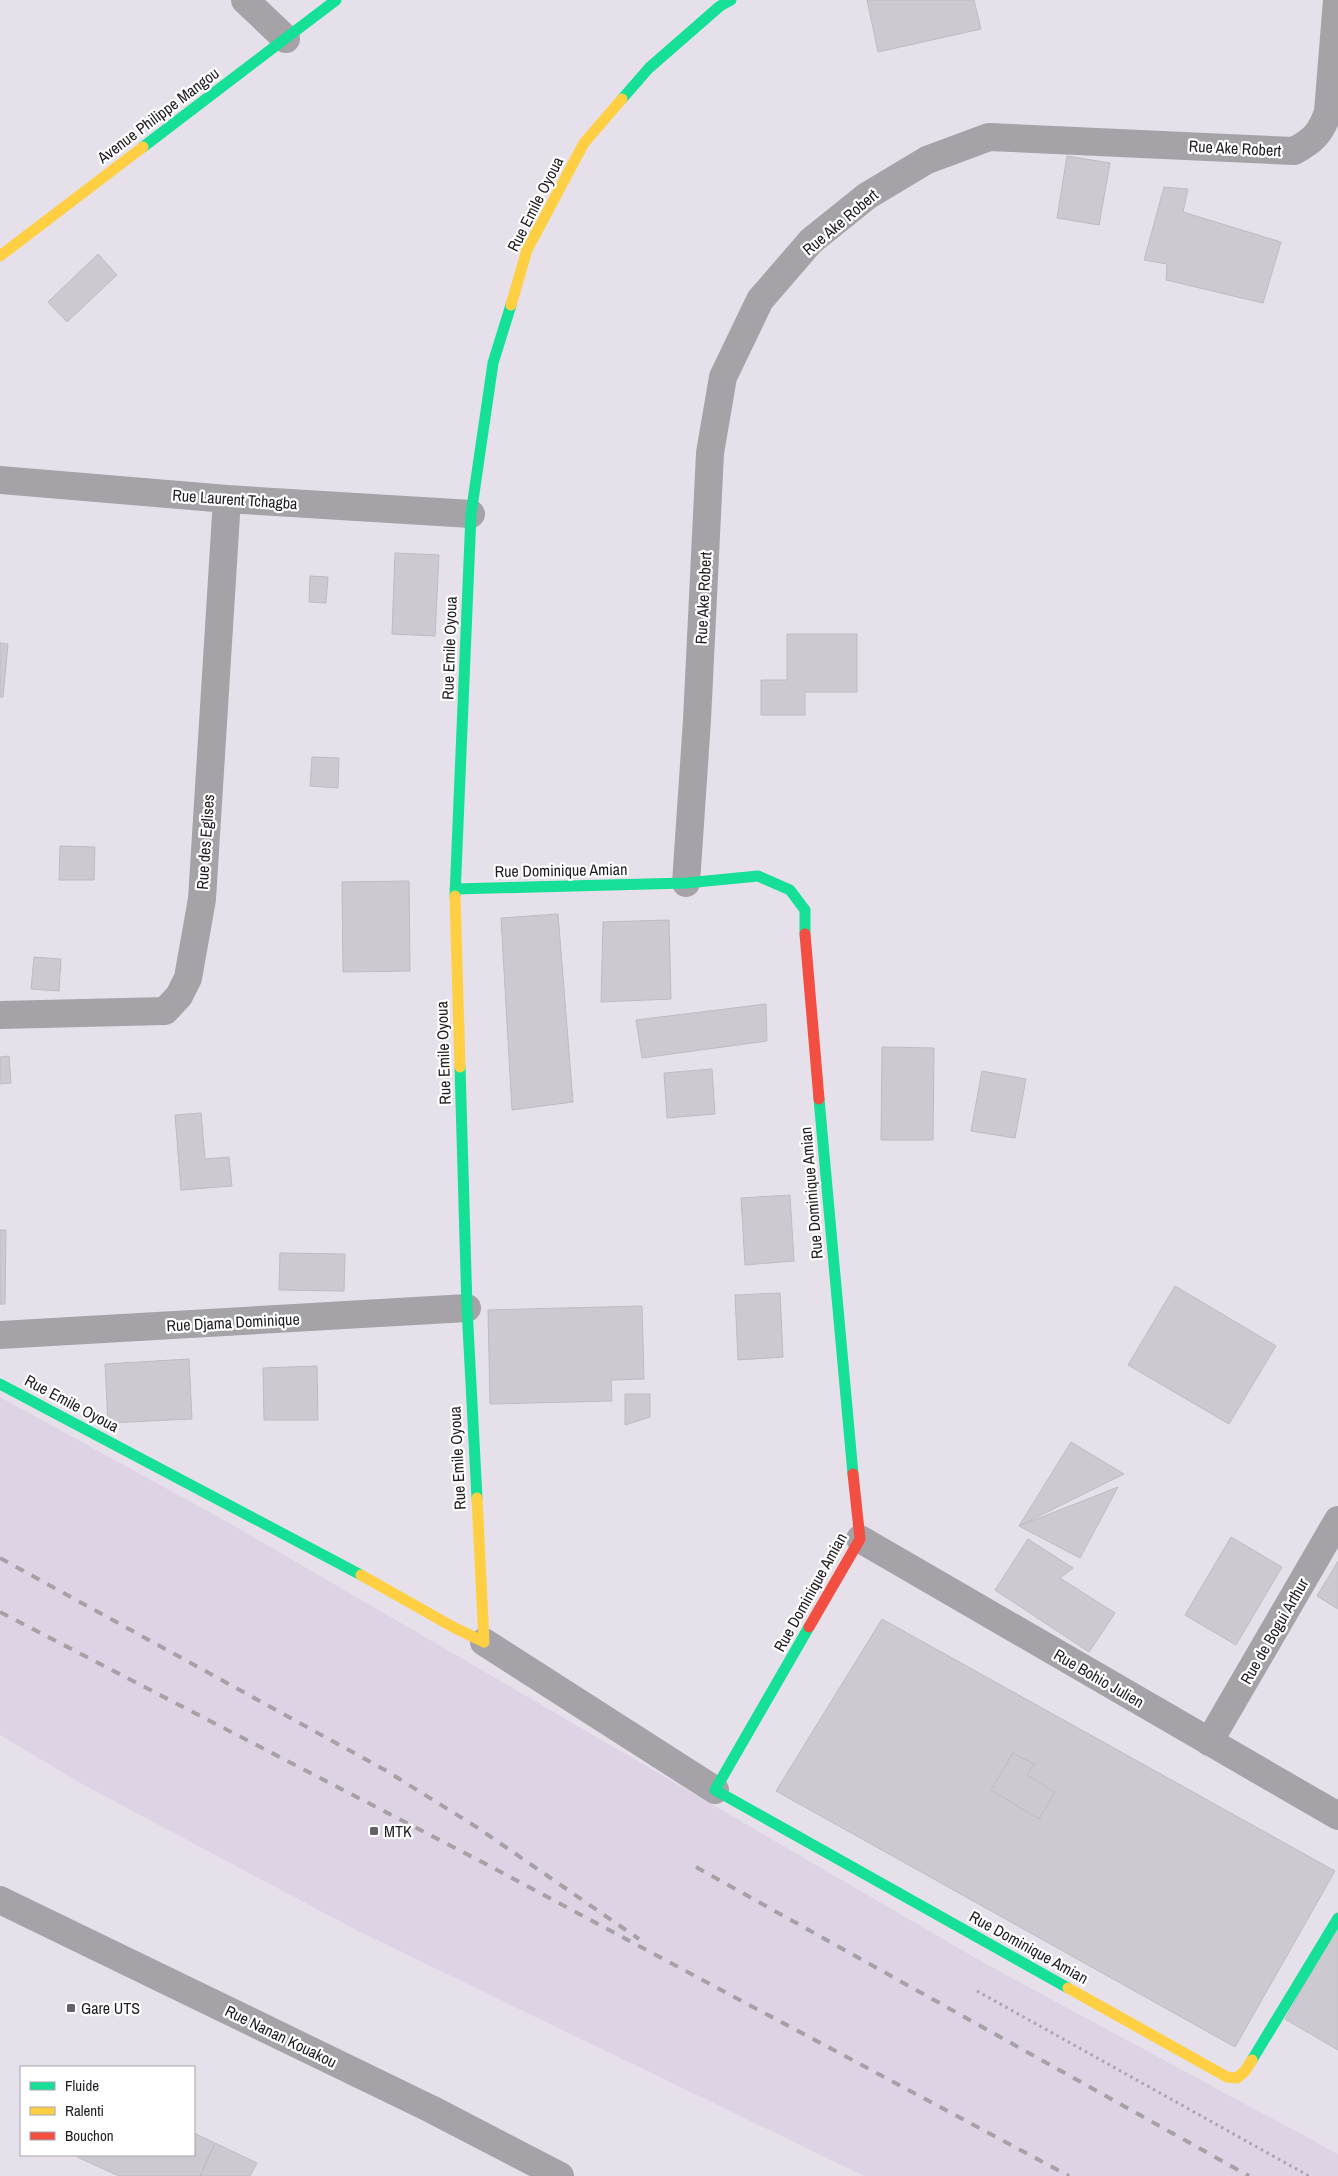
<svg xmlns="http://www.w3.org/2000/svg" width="1338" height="2176" font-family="'Archivo Narrow',sans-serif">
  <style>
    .built { fill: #ddd3e5 }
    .building { fill: #cdc9d1; stroke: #bfbbc2 }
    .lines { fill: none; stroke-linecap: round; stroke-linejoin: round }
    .path { stroke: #a7a4aa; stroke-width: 3; stroke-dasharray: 2.5 4; stroke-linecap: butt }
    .street { stroke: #a5a3a7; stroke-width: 28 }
    .fast { stroke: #16e098; stroke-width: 11 }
    .slow { stroke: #ffcf43; stroke-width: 11 }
    .jam { stroke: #f24e42; stroke-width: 11 }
    .rail { stroke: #a5a1a7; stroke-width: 4; stroke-dasharray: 9 9; stroke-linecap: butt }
    .poi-dot { fill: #656168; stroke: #fff; stroke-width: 2 }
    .labels { text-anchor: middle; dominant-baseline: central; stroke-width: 4.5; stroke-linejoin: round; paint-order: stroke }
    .street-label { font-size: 16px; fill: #201c22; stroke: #fff }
    .poi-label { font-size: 16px; fill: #201c22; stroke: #fff; text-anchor: start }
  </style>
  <rect width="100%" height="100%" fill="#e6e0eb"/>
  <path class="built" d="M0,1397L231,1524L986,1964L1338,2154V2176H864L358,1931L82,1784L0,1735Z"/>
  <path class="building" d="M867,0H974L981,29L878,52Z
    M1067,156L1110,163L1099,225L1057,218Z
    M1164,187L1188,189L1183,212L1281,242L1263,303L1166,280L1167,264L1144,260Z
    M98,254L117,275L67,322L48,302Z
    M395,553L439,555L435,636L392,634Z
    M310,576L328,577L326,603L309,602Z
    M787,634H857V692H805V715H761V680H787Z
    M0,643L8,644L3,697H0Z
    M312,757L339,758L338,788L310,786Z
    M60,846L95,847L94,880H59Z
    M409,881L410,971L343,972L342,882Z
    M558,914L573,1102L512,1110L501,918Z
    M669,920L671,999L601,1002L603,922Z
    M34,957L61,959L59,991L31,989Z
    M766,1004L767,1041L642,1058L636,1020Z
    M882,1047L934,1048L933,1140H881Z
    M9,1056L11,1083L0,1084V1057Z
    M712,1069L715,1114L667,1118L664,1073Z
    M982,1071L1026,1079L1015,1138L971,1131Z
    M201,1113L205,1159L229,1157L232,1186L181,1190L175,1115Z
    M790,1195L794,1261L745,1265L741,1198Z
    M0,1230H6L5,1304H0Z
    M280,1253L345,1254L344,1291L279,1290Z
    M1175,1286L1276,1346L1229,1424L1128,1365Z
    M780,1293L783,1357L738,1360L735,1295Z
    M642,1306L644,1379L611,1380L612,1401L490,1404L488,1310Z
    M189,1359L192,1419L108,1423L105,1364Z
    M317,1366L318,1420H264L263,1368Z
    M625,1394H650V1417L625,1425Z
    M1071,1442L1124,1474L1019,1526Z
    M1118,1487L1080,1558L1019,1526Z
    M1231,1537L1282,1567L1236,1645L1185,1615Z
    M1028,1539L1073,1568L1060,1578L1115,1613L1089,1652L995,1590Z
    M1338,1561V1609L1317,1596Z
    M882,1619L1335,1871L1235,2047L776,1791Z
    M1013,1753L1034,1764L1027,1775L1055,1792L1039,1819L991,1790Z
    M1338,1925V2050L1285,2019Z
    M194,2133L215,2143L200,2176H119L77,2157L78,2155H194Z
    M215,2143L257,2163L250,2176H200Z"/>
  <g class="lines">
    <path class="path" d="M977,1991L1309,2176"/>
    <path class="street" d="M245,0L286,39
      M0,480L227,499L471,514
      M686,883L697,720L710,453L723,377L760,300L811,241L867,196L927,160L989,137L1294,151C1313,141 1321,133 1328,112L1337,0
      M0,1015L165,1011L179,996L188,978L202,899L227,499
      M0,1335L467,1308
      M860,1539L1338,1816
      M484,1642L715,1790
      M1209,1742L1338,1520
      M0,1900L431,2109L560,2176"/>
    <path class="fast" d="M622,99L649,68L720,6L731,0
      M143,147L336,0
      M455,889L686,883L758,876L790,890L805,910V934
      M455,896L471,514L493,363L511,305
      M460,1067L467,1308L477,1498
      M819,1099L853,1474
      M0,1384L361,1575
      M809,1627L715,1790L1068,1988
      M1252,2060L1338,1918"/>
    <path class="slow" d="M0,256L143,147
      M511,305L527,250L584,143L622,99
      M455,896L460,1067
      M361,1575L453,1627L484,1642L477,1498
      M1068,1988L1227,2077L1237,2078L1245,2071L1252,2060"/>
    <path class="jam" d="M805,934L819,1099
      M809,1627L860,1539L853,1474"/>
    <path class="rail" d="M0,1558L385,1770L478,1828L639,1939
      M0,1612L484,1863L1069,2176
      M696,1867L1249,2176"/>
  </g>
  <g class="poi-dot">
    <rect x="369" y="1826" width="10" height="10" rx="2.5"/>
    <rect x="66" y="2003" width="10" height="10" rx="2.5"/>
  </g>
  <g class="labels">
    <g class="street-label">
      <text transform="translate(158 115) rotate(-37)">Avenue Philippe Mangou</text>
      <text transform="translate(1235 148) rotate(3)">Rue Ake Robert</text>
      <text transform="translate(535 204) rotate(-63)">Rue Emile Oyoua</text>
      <text transform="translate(840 222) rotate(-40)">Rue Ake Robert</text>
      <text transform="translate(235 499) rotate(4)">Rue Laurent Tchagba</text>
      <text transform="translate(703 598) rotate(-87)">Rue Ake Robert</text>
      <text transform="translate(449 648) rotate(-88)">Rue Emile Oyoua</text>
      <text transform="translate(205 842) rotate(-86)">Rue des Eglises</text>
      <text transform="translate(561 870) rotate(-1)">Rue Dominique Amian</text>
      <text transform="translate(443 1053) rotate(-92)">Rue Emile Oyoua</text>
      <text transform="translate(811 1193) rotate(-95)">Rue Dominique Amian</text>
      <text transform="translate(233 1322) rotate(-3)">Rue Djama Dominique</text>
      <text transform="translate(72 1403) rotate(28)">Rue Emile Oyoua</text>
      <text transform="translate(457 1458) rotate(-93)">Rue Emile Oyoua</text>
      <text transform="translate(810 1592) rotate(-61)">Rue Dominique Amian</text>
      <text transform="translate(1274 1631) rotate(-60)">Rue de Bogui Arthur</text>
      <text transform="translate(1099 1678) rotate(30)">Rue Bohio Julien</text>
      <text transform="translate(1029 1947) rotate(29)">Rue Dominique Amian</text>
      <text transform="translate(281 2036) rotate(26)">Rue Nanan Kouakou</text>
    </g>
    <g class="poi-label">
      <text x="384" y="1831">MTK</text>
      <text x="81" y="2008">Gare UTS</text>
    </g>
  </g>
  <rect x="20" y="2066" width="175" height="90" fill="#ffffff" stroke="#a6a4a7"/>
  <rect x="30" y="2082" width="25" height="8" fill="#16e098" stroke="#a6a4a7"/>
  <text x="65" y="2091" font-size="15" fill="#201c22">Fluide</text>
  <rect x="30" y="2107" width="25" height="8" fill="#ffcf43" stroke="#a6a4a7"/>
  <text x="65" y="2116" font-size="15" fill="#201c22">Ralenti</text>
  <rect x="30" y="2132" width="25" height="8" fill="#f24e42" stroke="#a6a4a7"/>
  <text x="65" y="2141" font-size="15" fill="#201c22">Bouchon</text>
</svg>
